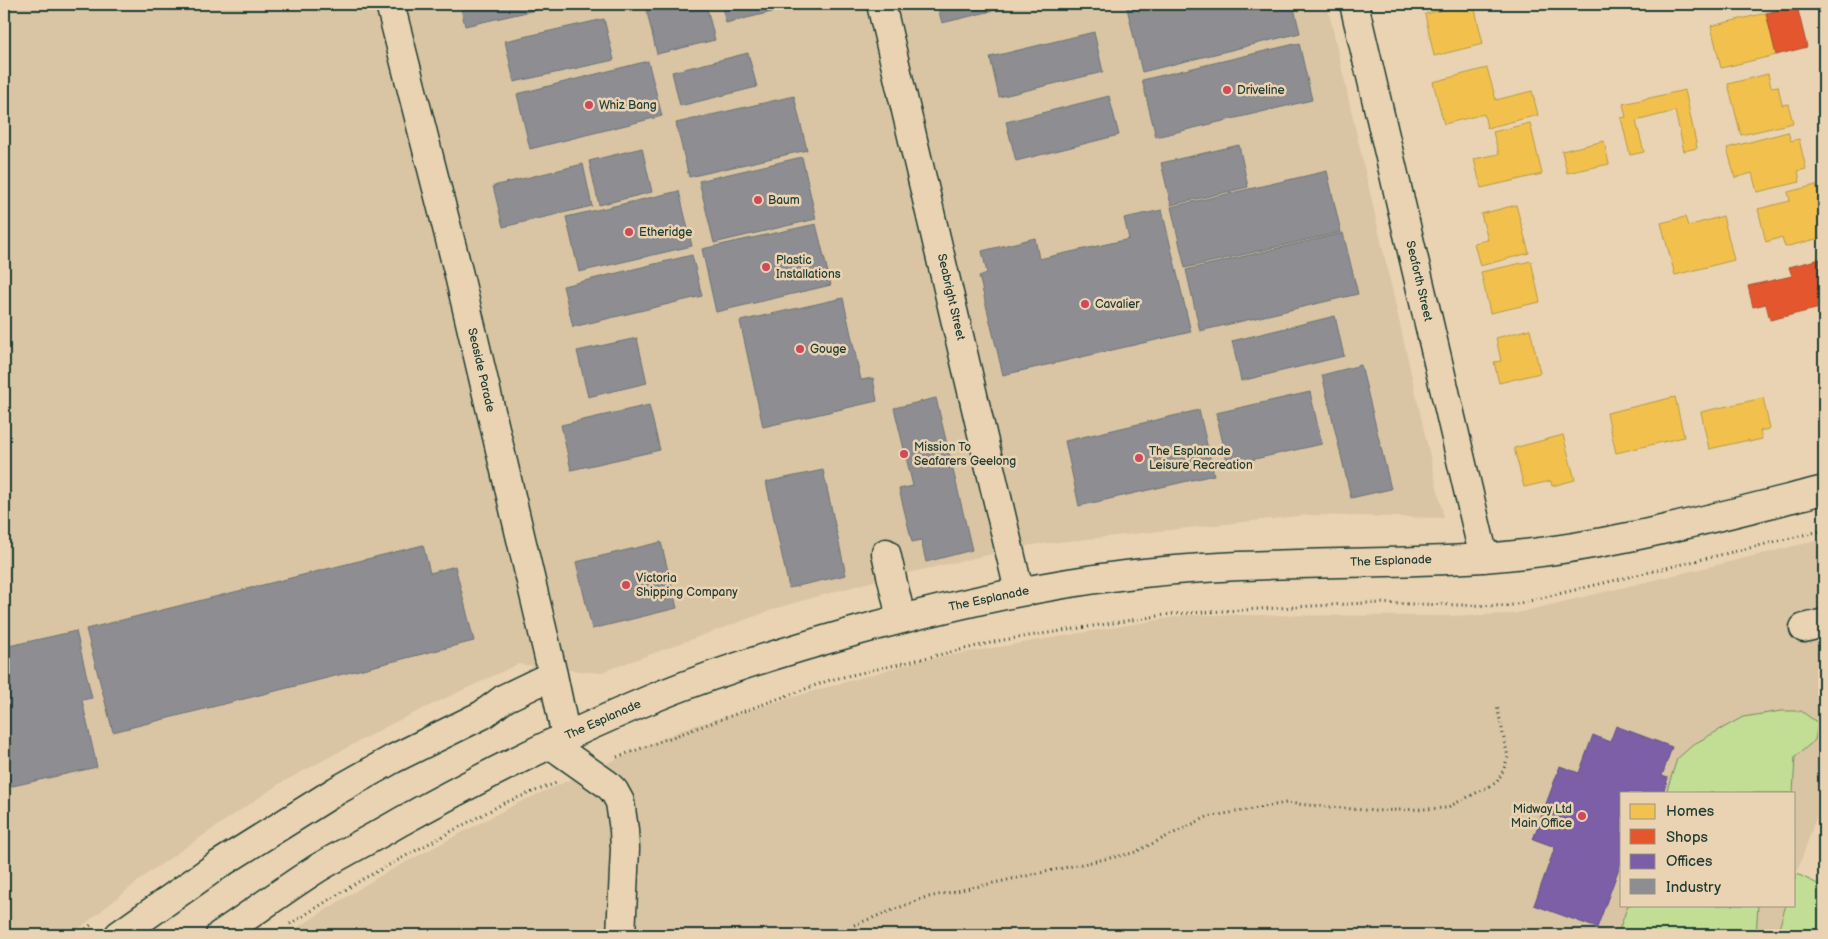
<svg xmlns="http://www.w3.org/2000/svg" width="1828" height="939" font-family="'Balsamiq Sans',sans-serif">
  <style>
    .built { fill: #d9c4a3 }
    .green { fill: #c2dd94; stroke: #708d64 }
    .homes { fill: #f2c14e; stroke: #b39946 }
    .shops { fill: #e4572e; stroke: #a94f30 }
    .offices { fill: #7b5ea7; stroke: #5f5484 }
    .industry { fill: #8d8d92; stroke: #6c7576 }
    .lines { fill: none; stroke-linecap: round; stroke-linejoin: round }
    .minor-casing { stroke: #1f3d34; stroke-width: 31 }
    .path { stroke: #1f3d34; stroke-width: 3; stroke-dasharray: 1 4; stroke-linecap: butt }
    .minor { stroke: #e9d3b2; stroke-width: 28 }
    .poi-dot { fill: #d1495b; stroke: #e9d3b2; stroke-width: 2 }
    .labels { text-anchor: middle; dominant-baseline: central; stroke-width: 5; stroke-linejoin: round; paint-order: stroke }
    .poi-label { font-size: 12px; fill: #1f3d34; stroke: #e9d3b2; text-anchor: start }
    .street-label { font-size: 12px; fill: #1f3d34; stroke: #e9d3b2 }
  </style>
  <rect width="100%" height="100%" fill="#e9d3b2"/>
  <filter id="ink" filterUnits="userSpaceOnUse"><feTurbulence type="fractalNoise" baseFrequency=".02" numOctaves="2"/><feDisplacementMap in="SourceGraphic" scale="10" xChannelSelector="R" yChannelSelector="G"/><feConvolveMatrix kernelMatrix="1 2 1 2 8 2 1 2 1" color-interpolation-filters="sRGB"/></filter>
  <g filter="url(#ink)">
    <path class="built" d="M4,4H1327L1444,518L1308,515L1032,545L877,580L783,606L599,673L518,664L393,723L279,784L151,871L71,935H4Z
      M1824,539V794L1794,881V793H1622V905H1786L1777,935H286L378,877L516,804L686,728L922,660L1187,615L1448,616L1513,614Z"/>
    <path class="green" d="M1781,711H1801L1818,723L1815,740L1795,757L1793,793H1666L1677,759L1694,744L1743,717Z
      M1797,874L1824,887V935H1777L1786,905H1794V881Z
      M1628,905H1758L1756,935H1628L1618,933Z"/>
    <path class="homes" d="M1474,5L1483,44L1434,56L1425,14L1460,6L1461,9Z
      M1766,13L1776,55L1721,68L1711,26Z
      M1487,68L1496,100L1532,91L1538,115L1487,128L1484,114L1444,124L1433,82Z
      M1768,74L1771,87L1778,86L1782,105L1788,104L1793,123L1741,135L1728,84Z
      M1685,90L1697,148L1684,151L1675,111L1636,121L1644,152L1630,155L1621,118L1626,117L1623,104Z
      M1530,123L1542,174L1481,188L1474,159L1499,154L1493,132Z
      M1788,132L1791,141L1799,139L1806,169L1798,171L1800,182L1757,192L1752,173L1735,178L1727,148Z
      M1604,141L1609,164L1567,173L1562,151Z
      M1816,185L1824,215V237L1785,247L1782,237L1766,242L1758,209L1790,201L1788,192Z
      M1516,205L1529,253L1480,266L1474,243L1488,240L1481,214Z
      M1723,216L1734,260L1675,275L1661,223L1685,217L1688,226Z
      M1531,261L1540,302L1490,313L1481,272Z
      M1530,329L1540,373L1499,383L1494,362L1501,361L1496,338Z
      M1675,397L1684,437L1616,453L1607,413Z
      M1763,398L1770,429L1760,431L1762,439L1749,442V440L1709,449L1701,412Z
      M1563,435L1575,480L1552,486L1551,481L1524,487L1514,448Z"/>
    <path class="shops" d="M1797,6L1807,47L1776,55L1766,13Z
      M1824,258V307L1770,320L1766,304L1753,307L1748,286L1792,276L1789,267Z"/>
    <path class="offices" d="M1616,726L1672,747L1662,776L1668,778L1663,793H1622V860L1597,928L1534,905L1555,847L1533,839L1560,766L1579,773L1593,735L1610,742Z"/>
    <path class="industry" d="M460,4H562L465,26Z
      M645,4H706L715,40L657,54Z
      M721,4H792L793,7L726,23Z
      M937,4H1021L942,23Z
      M1126,4H1293L1300,33L1142,72Z
      M604,19L614,60L514,82L505,41Z
      M1094,32L1103,72L999,97L990,57Z
      M1299,43L1312,100L1156,137L1142,80Z
      M748,53L757,87L680,106L672,72Z
      M648,61L662,116L530,149L517,94Z
      M794,96L807,150L689,177L676,123Z
      M1109,96L1119,135L1016,161L1006,122Z
      M1239,145L1248,187L1171,205L1161,163Z
      M642,148L652,192L599,205L589,161Z
      M802,157L816,219L714,243L699,181Z
      M583,164L592,206L503,227L493,186Z
      M1327,171L1341,232L1185,268L1171,207Z
      M679,191L692,246L579,272L566,217Z
      M1162,210L1191,332L1003,375L979,276L987,273L982,251L1035,238L1039,259L1129,239L1124,218Z
      M816,224L831,285L716,312L702,249Z
      M1343,233L1358,294L1200,331L1186,270Z
      M692,255L702,296L573,327L563,286Z
      M843,298L861,380L873,378L877,401L763,427L740,321Z
      M1335,316L1344,356L1241,381L1232,341Z
      M637,338L647,383L588,397L577,351Z
      M1361,365L1391,489L1351,498L1322,375Z
      M1310,392L1322,444L1228,465L1216,413Z
      M936,398L972,550L926,562L921,540L912,542L899,489L913,486L894,408Z
      M649,405L660,450L571,470L561,425Z
      M1199,410L1214,475L1079,506L1065,441Z
      M823,470L846,575L789,588L766,482Z
      M661,542L677,608L592,629L576,562Z
      M423,545L430,573L455,566L474,641L113,732L86,629Z
      M76,631L92,698L82,700L97,767L4,788V647Z"/>
    <g class="lines">
      <g class="minor-casing">
        <path id="minor" d="M390,4L458,271L553,675L566,737
          M881,4L1019,591
          M1354,4L1484,558
          M886,553L901,618
          M1804,628L1824,623
          M550,744L607,784L614,791L620,802L624,830L625,849L621,935
          M119,935L218,865L336,791L393,759L482,715L505,698L553,675
          M220,935C253,913 285,889 318,868C345,852 373,838 400,822C481,777 565,735 651,699C716,672 785,651 853,632C940,608 1028,587 1118,576C1239,560 1362,566 1483,558C1599,550 1712,518 1824,490"/>
      </g>
      <path class="path" d="M617,757L830,680L1003,640L1171,614L1365,603L1508,606L1824,530
        M290,924L363,879L504,803L556,783
        M854,925L924,898L1133,853L1207,817L1286,803L1375,811L1446,808L1488,787L1497,782L1503,771L1508,757L1497,706
        M78,935L91,925"/>
      <use href="#minor" class="minor"/>
    </g>
  </g>
  <g class="poi-dot">
    <circle cx="1227" cy="90" r="5"/>
    <circle cx="589" cy="105" r="5"/>
    <circle cx="758" cy="200" r="5"/>
    <circle cx="629" cy="232" r="5"/>
    <circle cx="766" cy="267" r="5"/>
    <circle cx="1085" cy="304" r="5"/>
    <circle cx="800" cy="349" r="5"/>
    <circle cx="904" cy="454" r="5"/>
    <circle cx="1139" cy="458" r="5"/>
    <circle cx="626" cy="585" r="5"/>
    <circle cx="1582" cy="816" r="5"/>
  </g>
  <g class="labels">
    <g class="poi-label">
      <text x="1237" y="90">Driveline</text>
      <text x="599" y="105">Whiz Bang</text>
      <text x="768" y="200">Baum</text>
      <text x="639" y="232">Etheridge</text>
      <text x="776" y="260">Plastic<tspan x="776" dy="14">Installations</tspan></text>
      <text x="1095" y="304">Cavalier</text>
      <text x="810" y="349">Gouge</text>
      <text x="914" y="447">Mission To<tspan x="914" dy="14">Seafarers Geelong</tspan></text>
      <text x="1149" y="451">The Esplanade<tspan x="1149" dy="14">Leisure Recreation</tspan></text>
      <text x="636" y="578">Victoria<tspan x="636" dy="14">Shipping Company</tspan></text>
      <text x="1572" y="809" text-anchor="end">Midway Ltd<tspan x="1572" dy="14">Main Office</tspan></text>
    </g>
    <g class="street-label">
      <text transform="translate(1419 281) rotate(77)">Seaforth Street</text>
      <text transform="translate(951 297) rotate(77)">Seabright Street</text>
      <text transform="translate(481 370) rotate(77)">Seaside Parade</text>
      <text transform="translate(1391 561) rotate(-2)">The Esplanade</text>
      <text transform="translate(989 599) rotate(-12)">The Esplanade</text>
      <text transform="translate(603 720) rotate(-24)">The Esplanade</text>
    </g>
  </g>
  <rect width="1828" height="939" fill="none" stroke="#e9d3b2" stroke-width="20"/>
  <rect x="10" y="10" width="1808" height="919" fill="none" stroke="#1f3d34" stroke-width="2" filter="url(#ink)"/>
  <rect x="1620" y="792" width="175" height="115" fill="#e9d3b2" stroke="#989780"/>
  <rect x="1630" y="804" width="25" height="15" fill="#f2c14e" stroke="#989780"/>
  <text x="1666" y="816" font-size="15" fill="#1f3d34">Homes</text>
  <rect x="1630" y="829" width="25" height="15" fill="#e4572e" stroke="#989780"/>
  <text x="1666" y="842" font-size="15" fill="#1f3d34">Shops</text>
  <rect x="1630" y="854" width="25" height="15" fill="#7b5ea7" stroke="#989780"/>
  <text x="1666" y="866" font-size="15" fill="#1f3d34">Offices</text>
  <rect x="1630" y="879" width="25" height="15" fill="#8d8d92" stroke="#989780"/>
  <text x="1666" y="892" font-size="15" fill="#1f3d34">Industry</text>
</svg>
